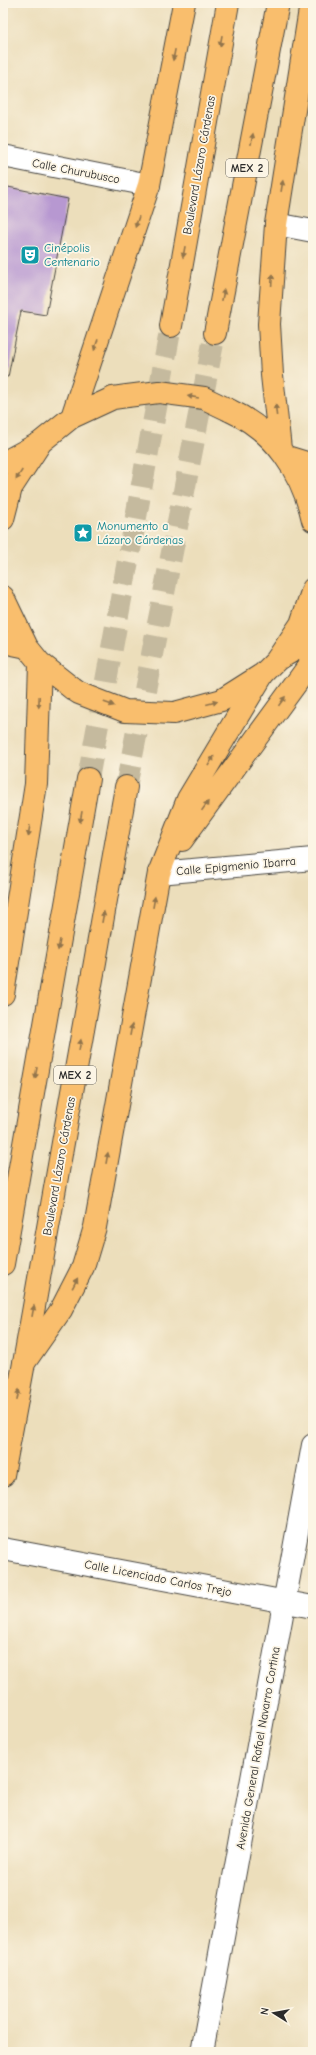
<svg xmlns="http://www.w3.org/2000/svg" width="316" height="2055" font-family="'Comic Neue',sans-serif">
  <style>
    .building { fill: #b798d1 }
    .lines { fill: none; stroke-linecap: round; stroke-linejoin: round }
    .highway-tunnel { stroke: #c5ba9e; stroke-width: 22; stroke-dasharray: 22 11; stroke-linecap: butt }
    .street-casing { stroke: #484641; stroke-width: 24 }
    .primary-casing { stroke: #484641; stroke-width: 24 }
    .highway-casing { stroke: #484641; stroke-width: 24 }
    .street { stroke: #fff; stroke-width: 22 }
    .primary { stroke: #f9be6d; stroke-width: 22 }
    .highway { stroke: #f9be6d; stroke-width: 22 }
    .primary-bridge-casing { stroke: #484641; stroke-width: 24; stroke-linecap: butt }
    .primary-bridge { stroke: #f9be6d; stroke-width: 22 }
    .oneway { fill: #92744c }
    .labels { text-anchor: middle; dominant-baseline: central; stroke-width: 3.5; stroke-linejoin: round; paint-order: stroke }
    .shield { fill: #fcf5e5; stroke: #6a6863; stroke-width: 1 }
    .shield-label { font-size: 11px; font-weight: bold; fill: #2b2b2b }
    .street-label { font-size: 12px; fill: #2b2b2b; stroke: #fcf5e5 }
    .culture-label { font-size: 12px; fill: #0d838f; stroke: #fcf5e5; text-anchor: start }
  </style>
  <rect width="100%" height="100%" fill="#fcf5e5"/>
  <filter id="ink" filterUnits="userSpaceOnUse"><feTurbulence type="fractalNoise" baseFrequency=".025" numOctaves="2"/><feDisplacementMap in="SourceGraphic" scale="8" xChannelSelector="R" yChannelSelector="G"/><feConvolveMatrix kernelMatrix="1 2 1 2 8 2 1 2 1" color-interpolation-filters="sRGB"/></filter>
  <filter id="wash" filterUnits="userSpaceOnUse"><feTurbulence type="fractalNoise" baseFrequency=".012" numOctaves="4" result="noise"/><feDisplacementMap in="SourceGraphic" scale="16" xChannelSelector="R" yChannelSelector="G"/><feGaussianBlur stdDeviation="0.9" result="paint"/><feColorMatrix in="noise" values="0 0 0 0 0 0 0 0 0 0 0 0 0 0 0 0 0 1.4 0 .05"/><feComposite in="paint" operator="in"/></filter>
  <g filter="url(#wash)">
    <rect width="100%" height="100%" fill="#ecdebb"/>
    <g id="blocks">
      <path class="building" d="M3,186L68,199L46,315L21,311L8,377L3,376Z"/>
    </g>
  </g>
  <g filter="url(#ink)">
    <use href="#blocks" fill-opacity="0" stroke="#484641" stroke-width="1"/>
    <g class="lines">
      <path class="highway-tunnel" d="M88,779L171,326
        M126,787L215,333"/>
      <g class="street-casing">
        <path id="street" d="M3,156L149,185
          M276,224L313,231
          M159,873L313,859
          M3,1549L313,1607
          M202,2052L313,1445"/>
      </g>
      <g class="primary-casing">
        <path id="primary" d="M229,410C275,431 302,472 313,520
          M72,417L149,185L184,3
          M280,449L272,375L269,324L276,224L311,3
          M287,457L313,465
          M3,463L38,444
          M3,519L11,488L41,442L72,417L113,398L127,396
          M3,597L27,647L40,663L73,689
          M3,642L27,647
          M282,657L313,639
          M174,713L222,700L263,674L276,661L301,624L313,589
          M182,840L313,660
          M3,994L36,784L40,663
          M3,1475L24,1363L61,1310L83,1267L95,1227L159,873L188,799L263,674"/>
      </g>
      <g class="highway-casing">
        <path id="highway" d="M171,326L228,3
          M215,333L278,3
          M3,1264L88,779
          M24,1363L126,787"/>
      </g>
      <use href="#street" class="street"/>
      <use href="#primary" class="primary"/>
      <use href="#highway" class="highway"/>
      <g class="primary-bridge-casing">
        <path id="primary-bridge" d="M127,396L159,392L204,398L229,410
          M73,689L79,693L125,711L174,713"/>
      </g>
      <use href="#primary-bridge" class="primary-bridge"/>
    </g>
    <defs><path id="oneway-solid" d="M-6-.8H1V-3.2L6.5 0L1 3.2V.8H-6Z"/></defs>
    <g class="oneway">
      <use href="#oneway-solid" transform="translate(221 41) rotate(100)"/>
      <use href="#oneway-solid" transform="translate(174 55) rotate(101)"/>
      <use href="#oneway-solid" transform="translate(252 139) rotate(-79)"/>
      <use href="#oneway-solid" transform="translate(282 186) rotate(-81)"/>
      <use href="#oneway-solid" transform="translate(137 222) rotate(109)"/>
      <use href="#oneway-solid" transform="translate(184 252) rotate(100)"/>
      <use href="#oneway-solid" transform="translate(272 280) rotate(-86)"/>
      <use href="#oneway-solid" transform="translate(223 295) rotate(-79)"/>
      <use href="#oneway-solid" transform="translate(96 345) rotate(109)"/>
      <use href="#oneway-solid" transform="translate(193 397) rotate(-171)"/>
      <use href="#oneway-solid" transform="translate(276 410) rotate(-96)"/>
      <use href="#oneway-solid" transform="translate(19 475) rotate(123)"/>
      <use href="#oneway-solid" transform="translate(282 701) rotate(-54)"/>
      <use href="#oneway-solid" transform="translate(39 702) rotate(92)"/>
      <use href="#oneway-solid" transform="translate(212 703) rotate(-15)"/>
      <use href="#oneway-solid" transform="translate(109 704) rotate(20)"/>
      <use href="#oneway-solid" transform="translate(211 761) rotate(-59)"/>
      <use href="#oneway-solid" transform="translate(205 806) rotate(-55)"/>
      <use href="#oneway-solid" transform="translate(81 817) rotate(100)"/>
      <use href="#oneway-solid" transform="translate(29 831) rotate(99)"/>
      <use href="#oneway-solid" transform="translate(154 902) rotate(-80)"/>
      <use href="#oneway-solid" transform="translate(103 917) rotate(-80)"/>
      <use href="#oneway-solid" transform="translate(59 945) rotate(100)"/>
      <use href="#oneway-solid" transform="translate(131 1030) rotate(-80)"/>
      <use href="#oneway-solid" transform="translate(80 1045) rotate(-80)"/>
      <use href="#oneway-solid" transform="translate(36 1073) rotate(100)"/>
      <use href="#oneway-solid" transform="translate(107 1158) rotate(-80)"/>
      <use href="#oneway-solid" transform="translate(75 1283) rotate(-62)"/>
      <use href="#oneway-solid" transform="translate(33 1311) rotate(-80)"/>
      <use href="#oneway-solid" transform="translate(18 1395) rotate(-79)"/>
    </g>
  </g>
  <defs>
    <g id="theatre-square" transform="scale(1)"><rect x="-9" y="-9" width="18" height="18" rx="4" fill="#0f9aa8" stroke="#fcf5e5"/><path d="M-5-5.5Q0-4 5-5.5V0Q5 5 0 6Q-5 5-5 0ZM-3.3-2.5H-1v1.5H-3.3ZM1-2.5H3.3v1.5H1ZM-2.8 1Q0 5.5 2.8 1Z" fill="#fff"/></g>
    <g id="sight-square" transform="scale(1)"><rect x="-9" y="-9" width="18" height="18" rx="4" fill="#0f9aa8" stroke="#fcf5e5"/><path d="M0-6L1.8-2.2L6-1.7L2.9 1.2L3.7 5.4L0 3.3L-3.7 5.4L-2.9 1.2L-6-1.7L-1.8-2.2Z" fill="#fff"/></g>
  </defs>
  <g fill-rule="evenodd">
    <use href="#theatre-square" x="30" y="255"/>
    <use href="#sight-square" x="83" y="533"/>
  </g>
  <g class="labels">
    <g class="shield">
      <rect x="226" y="159" width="42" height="18" rx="3"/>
      <rect x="54" y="1066" width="42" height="18" rx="3"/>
    </g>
    <g class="shield-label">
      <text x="247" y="168">MEX 2</text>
      <text x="75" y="1075">MEX 2</text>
    </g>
    <g class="street-label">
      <text transform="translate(199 165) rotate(-80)">Boulevard Lázaro Cárdenas</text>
      <text transform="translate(76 171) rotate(11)">Calle Churubusco</text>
      <text transform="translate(236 866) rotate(-5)">Calle Epigmenio Ibarra</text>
      <text transform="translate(59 1166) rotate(-80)">Boulevard Lázaro Cárdenas</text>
      <text transform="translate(158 1578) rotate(11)">Calle Licenciado Carlos Trejo</text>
      <text transform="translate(258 1748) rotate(-80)">Avenida General Rafael Navarro Cortina</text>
    </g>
    <g class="culture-label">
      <text x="44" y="248">Cinépolis<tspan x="44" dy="14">Centenario</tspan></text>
      <text x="97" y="526">Monumento a<tspan x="97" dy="14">Lázaro Cárdenas</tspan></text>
    </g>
  </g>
  <rect width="316" height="2055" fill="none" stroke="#fcf5e5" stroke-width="16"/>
  <g transform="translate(274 2013) rotate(281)" stroke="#fcf5e5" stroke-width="3" paint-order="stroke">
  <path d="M0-3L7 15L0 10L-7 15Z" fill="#2b2b2b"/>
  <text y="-6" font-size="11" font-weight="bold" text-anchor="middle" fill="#2b2b2b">N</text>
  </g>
</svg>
